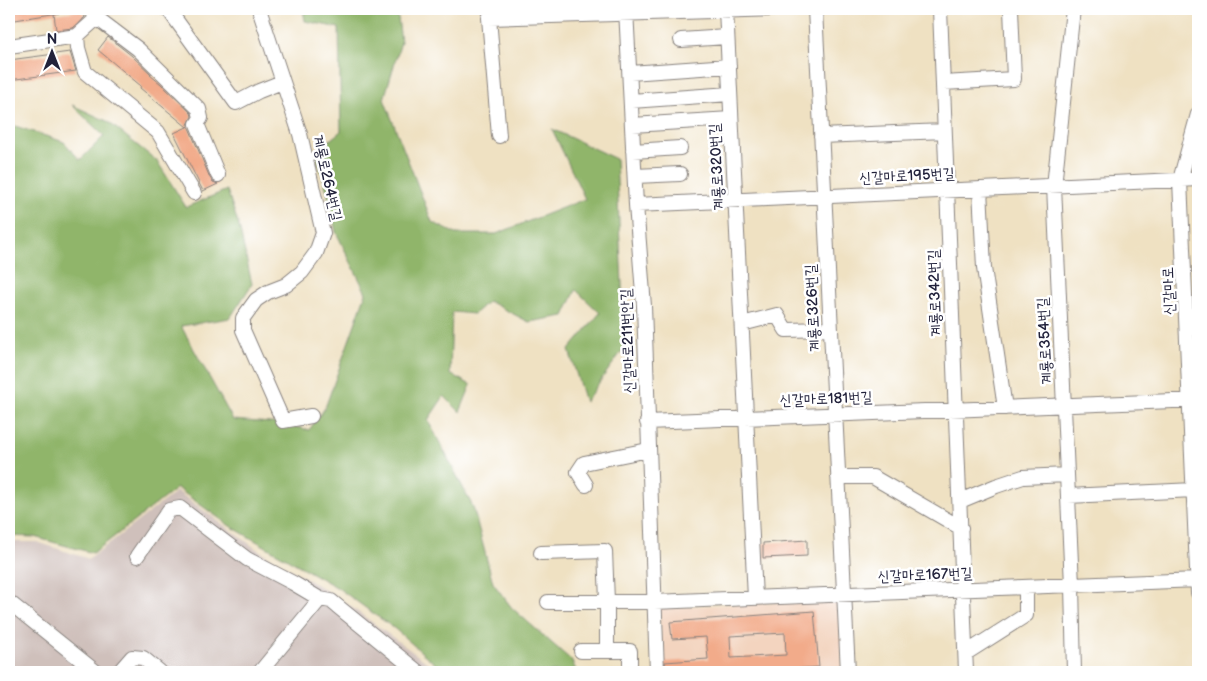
<svg xmlns="http://www.w3.org/2000/svg" width="1207" height="681" font-family="'Balsamiq Sans','Poor Story',sans-serif">
  <style>
    .built { fill: #f3d4bf }
    .industrial { fill: #cfc0bb }
    .forest { fill: #90b56a; stroke: #596c52 }
    .building { fill: #f2ab8a; fill-rule: evenodd }
    .lines { fill: none; stroke-linecap: round; stroke-linejoin: round }
    .minor-casing { stroke: #88827e; stroke-width: 16 }
    .minor { stroke: #fff; stroke-width: 14 }
    .labels { text-anchor: middle; dominant-baseline: central; stroke-width: 5; stroke-linejoin: round; paint-order: stroke }
    .street-label { font-size: 15px; fill: #22223b; stroke: #fff }
  </style>
  <rect width="100%" height="100%" fill="#fff"/>
  <filter id="ink" filterUnits="userSpaceOnUse"><feTurbulence type="fractalNoise" baseFrequency=".02" numOctaves="2"/><feDisplacementMap in="SourceGraphic" scale="10" xChannelSelector="R" yChannelSelector="G"/><feConvolveMatrix kernelMatrix="1 2 1 2 8 2 1 2 1" color-interpolation-filters="sRGB"/></filter>
  <filter id="wash" filterUnits="userSpaceOnUse"><feTurbulence type="fractalNoise" baseFrequency=".0096" numOctaves="4" result="noise"/><feDisplacementMap in="SourceGraphic" scale="20" xChannelSelector="R" yChannelSelector="G"/><feGaussianBlur stdDeviation="1.12" result="paint"/><feColorMatrix in="noise" values="0 0 0 0 0 0 0 0 0 0 0 0 0 0 0 0 0 1.4 0 .05"/><feComposite in="paint" operator="in"/></filter>
  <g filter="url(#wash)">
    <rect width="100%" height="100%" fill="#efe1c2"/>
    <path class="built" d="M840,599L843,672H663L659,608Z"/>
    <path class="industrial" d="M177,491L258,550L339,598L440,672H9V542H37L89,559Z"/>
    <path class="forest" d="M303,9H397L401,42L384,99L432,222L456,234H496L585,199L552,129L616,159L625,347L585,402L569,350L600,313L576,290L564,316L529,322L488,301L474,314L452,312L450,374L471,385L460,412L444,396L428,420L473,507L493,583L512,608L571,660L577,672H444L442,670L395,629L338,588L230,526L177,488L93,553L34,537L9,536V124L64,142L80,160L104,136L72,105L107,121L157,161L186,207L227,190L239,226L252,284L230,318L181,326L233,420L283,424L309,430L325,408L366,293L336,232L328,195L315,152L341,131L339,28L305,21Z"/>
    <g id="blocks">
      <path class="building" d="M9,9H57L58,13L9,21Z
        M82,10L85,17L73,28L56,30L54,14Z
        M108,37L132,56L151,74L150,75L161,84L191,113L192,116L187,127L188,126L190,130L210,178L213,182L218,184L203,191L174,133L187,127L140,88L141,86L98,50Z
        M70,52L76,71L9,80V60Z
        M807,540V556L763,558V543Z
        M814,611L819,667L749,672H666L665,662L708,659L706,637L672,639L670,622ZM785,633L786,655L731,658L730,636Z"/>
    </g>
  </g>
  <g filter="url(#ink)">
    <use href="#blocks" fill-opacity="0" stroke="#88827e" stroke-width="1"/>
    <g class="lines">
      <g class="minor-casing">
        <path id="minor" d="M91,9L97,18L138,49L199,109L201,118L197,124L218,175
          M168,9L236,103L259,91L282,82
          M259,9L300,134L323,233L316,253L302,272L286,285L268,292L256,300L243,318V330L283,421L311,416
          M626,9L636,205L644,306L657,672
          M726,9L755,598
          M815,9L848,672
          M940,9L966,672
          M1073,9L1054,186L1072,585L1074,672
          M77,36L97,18
          M681,40L727,37
          M9,46L77,36L78,48L85,72L158,132L194,193
          M630,73L729,66
          M943,83L1014,79L1011,9
          M631,101L730,94
          M1198,114L1180,180L1198,593
          M632,125L731,119
          M499,136L489,18L774,9
          M821,136L944,131
          M633,151L680,148
          M635,176L680,174
          M980,189L984,268L1005,408
          M636,205L1198,179
          M742,324L777,315L786,330L831,329
          M647,422L1198,400
          M838,477H873L961,528
          M586,485L578,472L584,463L648,450
          M1068,496L1194,490
          M960,501L996,486L1023,477L1067,475
          M541,553L605,551L607,601V651H630V664
          M137,556L169,510L180,508L247,559L293,583L320,599
          M9,602L96,672
          M548,602H654L1198,580
          M581,651H607
          M966,653L1026,615V587
          M119,672L132,657L143,658L160,672
          M260,672L320,599L331,601L418,672"/>
      </g>
      <use href="#minor" class="minor"/>
    </g>
  </g>
  <g class="labels">
    <g class="street-label">
      <text transform="translate(717 167) rotate(-93)">계룡로320번길</text>
      <text transform="translate(907 176) rotate(-3)">신갈마로195번길</text>
      <text transform="translate(327 178) rotate(77)">계룡로264번길</text>
      <text transform="translate(1169 291) rotate(-92)">신갈마로</text>
      <text transform="translate(935 293) rotate(-92)">계룡로342번길</text>
      <text transform="translate(813 308) rotate(-93)">계룡로326번길</text>
      <text transform="translate(628 341) rotate(-92)">신갈마로211번안길</text>
      <text transform="translate(1045 341) rotate(-93)">계룡로354번길</text>
      <text transform="translate(826 399) rotate(-2)">신갈마로181번길</text>
      <text transform="translate(925 575) rotate(-2)">신갈마로167번길</text>
    </g>
  </g>
  <rect width="1207" height="681" fill="none" stroke="#fff" stroke-width="30"/>
  <g transform="translate(52 52)" stroke="#ffffff" stroke-width="4" paint-order="stroke">
  <path d="M0-4L9 19L0 12L-9 19Z" fill="#22223b"/>
  <text y="-8" font-size="14" font-weight="bold" text-anchor="middle" fill="#22223b">N</text>
  </g>
</svg>
